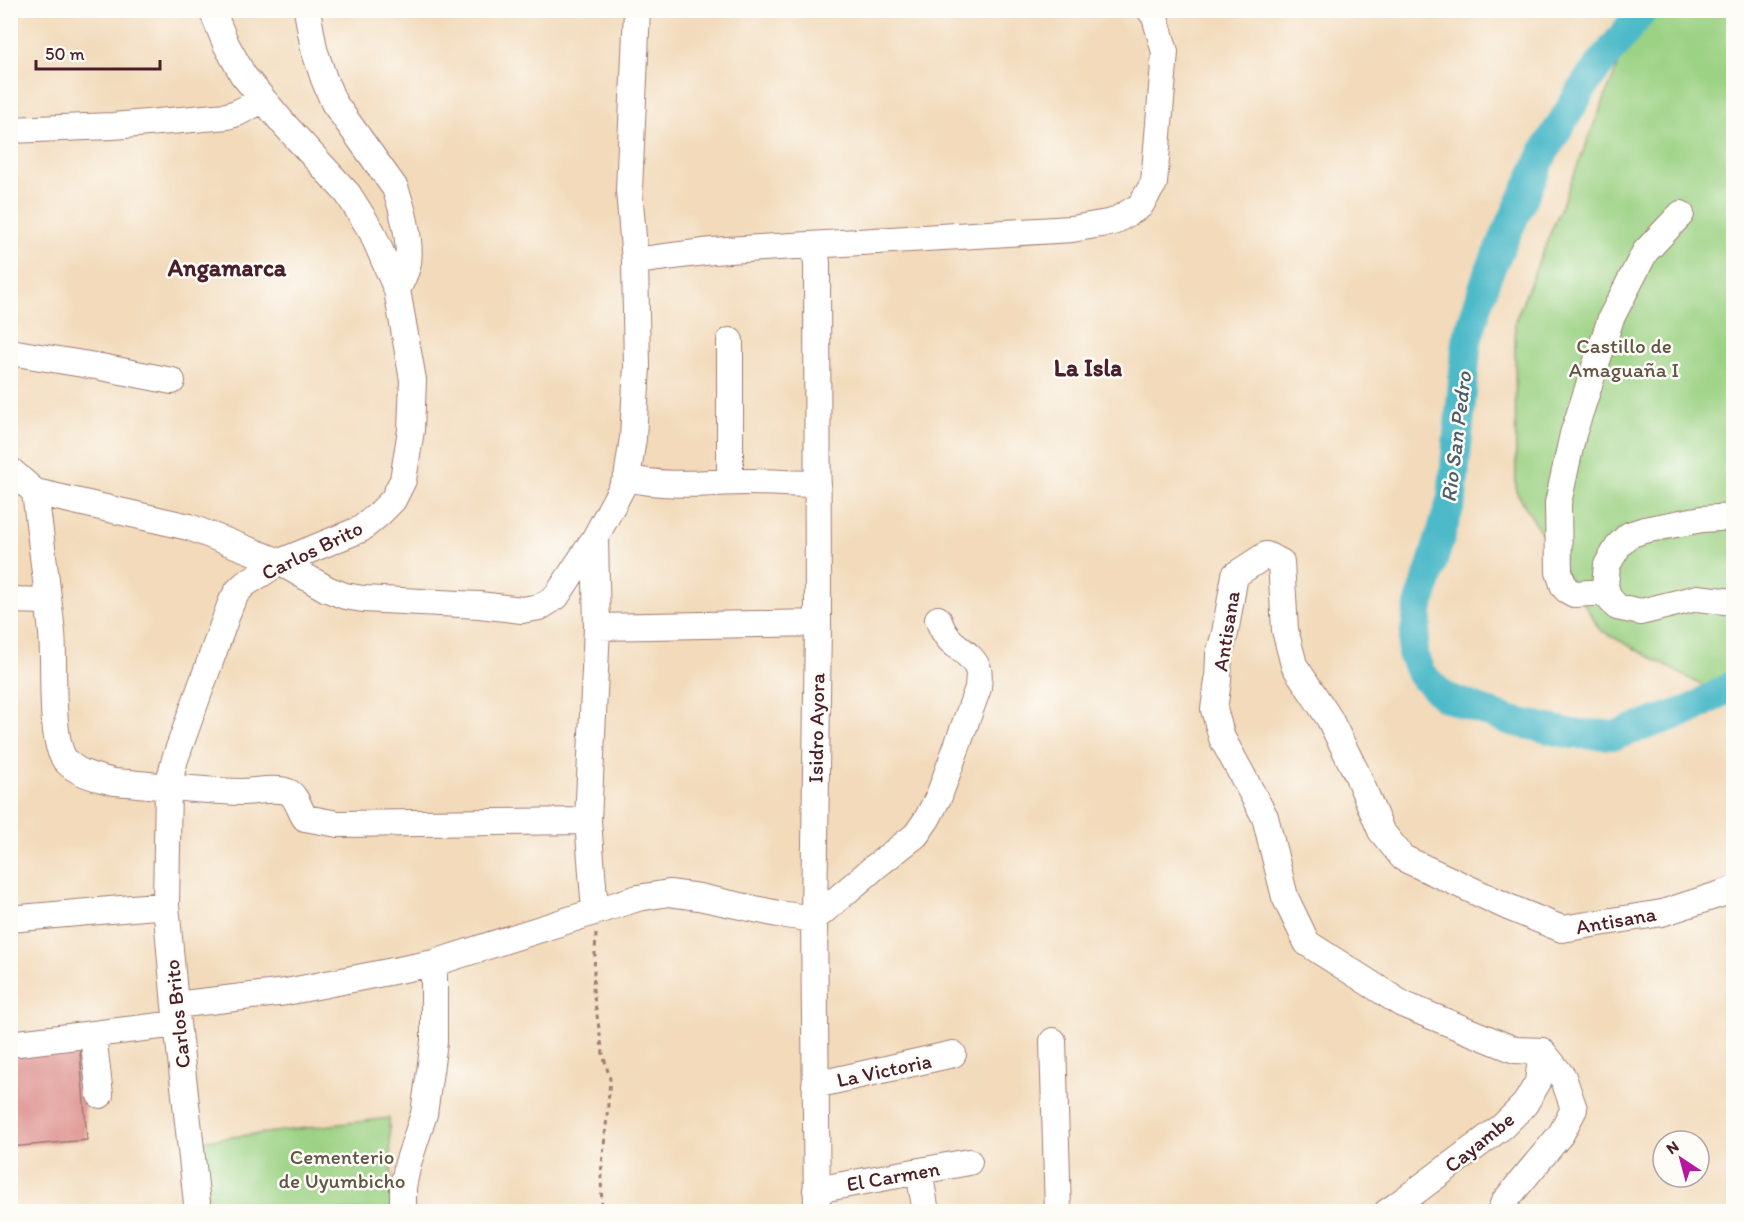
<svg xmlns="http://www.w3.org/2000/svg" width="1744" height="1222" font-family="Itim,sans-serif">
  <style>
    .green { fill: #9cd284; stroke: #737858; stroke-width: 1.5 }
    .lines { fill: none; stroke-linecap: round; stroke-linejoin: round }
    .river { stroke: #4ebac9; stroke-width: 30 }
    .building { fill: #dd8d8a }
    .minor-casing { stroke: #9e7c72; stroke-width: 28 }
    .path { stroke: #9e7c72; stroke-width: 3; stroke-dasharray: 4.5 4.5; stroke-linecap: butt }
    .minor { stroke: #fff; stroke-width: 26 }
    .labels { text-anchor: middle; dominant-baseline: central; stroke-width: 5; stroke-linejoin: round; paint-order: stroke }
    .park-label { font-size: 21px; fill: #635546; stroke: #fdfcf7 }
    .street-label { font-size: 21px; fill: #4a1f2b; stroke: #fdfcf7 }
    .water-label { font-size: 22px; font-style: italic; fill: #4c5d6a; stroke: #fdfcf7 }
    .quarter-label { font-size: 24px; font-weight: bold; fill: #4a1f2b; stroke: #fdfcf7 }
  </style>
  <rect width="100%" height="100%" fill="#fdfcf7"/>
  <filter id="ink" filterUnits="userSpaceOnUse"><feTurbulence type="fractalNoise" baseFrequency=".0167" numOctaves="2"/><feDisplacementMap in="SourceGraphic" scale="12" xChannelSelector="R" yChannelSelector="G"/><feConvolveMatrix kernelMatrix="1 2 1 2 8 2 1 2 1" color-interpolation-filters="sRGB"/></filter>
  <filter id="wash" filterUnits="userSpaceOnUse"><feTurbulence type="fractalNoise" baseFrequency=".008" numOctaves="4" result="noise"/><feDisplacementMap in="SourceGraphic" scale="24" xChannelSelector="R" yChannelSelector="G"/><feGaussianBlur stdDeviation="1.35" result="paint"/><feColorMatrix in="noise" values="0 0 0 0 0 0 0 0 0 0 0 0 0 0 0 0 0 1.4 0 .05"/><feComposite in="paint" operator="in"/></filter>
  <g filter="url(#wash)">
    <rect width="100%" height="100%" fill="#f2daba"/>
    <path class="green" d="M1635,11H1733V704L1727,699L1600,630L1516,491L1515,321L1637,18Z
      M389,1118L393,1211H208L200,1141Z"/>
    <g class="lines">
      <path class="river" d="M1643,10L1587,81L1544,152L1487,276L1467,340L1452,498L1419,606L1412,653L1421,674L1443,696L1511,721L1573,734L1616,735L1690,710L1734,685"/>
    </g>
    <g id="blocks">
      <path class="building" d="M79,1041L87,1140L10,1147V1047Z"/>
    </g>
  </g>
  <g filter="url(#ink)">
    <use href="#blocks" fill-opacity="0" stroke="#9e7c72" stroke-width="1.5"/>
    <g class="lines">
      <g class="minor-casing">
        <path id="minor" d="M307,10L314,49L324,79L334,103L395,188C403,209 411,241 408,263C406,273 401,281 397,290
          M10,130L113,126L227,116L237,113L263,100
          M814,245L817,263L818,623L814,919L817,1212
          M635,261L629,190L637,10
          M10,352L101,367L172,381
          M10,470L35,492L189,527L280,562L327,589L345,596L363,599L479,605L522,610L540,607L556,597L595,538
          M627,478C667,488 708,482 748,482C771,482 794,484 818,484
          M730,482V341
          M35,492C41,539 47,586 52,633C55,663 49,738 65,760C77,774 98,778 114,782C156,785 199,791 241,792C253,792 277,787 288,792C296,795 300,811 305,818L338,824L588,821
          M1734,517L1702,519L1644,530L1629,535L1619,545L1607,565L1605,586L1609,598L1617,607L1641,612L1697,598L1734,602
          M1607,592L1574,594L1567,590L1564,587L1559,572L1558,503L1573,434L1611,318L1645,252L1681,214
          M10,600L48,601
          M818,623L597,627L595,538L627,478L633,438L637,366L635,261L712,251L1072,229L1113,222L1140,206L1154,183L1165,52L1155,17L1150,10
          M595,911L588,821L597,627
          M10,919L166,905
          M175,1005L286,992L434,963L638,898L669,893L699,897L778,914L814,919L876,866L916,835L927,819L939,796L978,688C978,682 980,675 978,669C973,656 959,649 950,640C944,634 941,627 938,619
          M93,1035L100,1095
          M1053,1041L1058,1212
          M10,1044L177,1024
          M815,1085L953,1054
          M919,1171L926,1212
          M816,1190L969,1162
          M198,1212L175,1005L166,905L168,786L175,759L231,603L237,592L245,584L280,562L361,529L379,514L393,500L403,480L411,430L413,380L397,290L372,232L348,194L283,123L243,75L226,44L212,10
          M403,1212V1187L408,1163L424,1114L434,1042V963
          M1387,1212L1396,1206L1503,1126L1525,1104L1538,1082L1542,1051
          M1500,1212L1504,1202L1561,1134L1574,1109L1563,1077L1542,1051L1515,1050L1402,1004L1307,943L1285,897L1265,817L1222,738L1214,709L1218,681L1219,655L1225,633L1235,575L1266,555L1281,562L1285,630L1294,665L1329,718L1357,774L1381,831L1403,858L1508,907L1562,929L1662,913L1730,891L1734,889"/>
      </g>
      <path class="path" d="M596,934L593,990L603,1054L610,1079L607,1117L601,1174L602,1212"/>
      <use href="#minor" class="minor"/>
    </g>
  </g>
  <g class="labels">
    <g class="park-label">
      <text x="1624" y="345">Castillo de<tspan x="1624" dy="24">Amaguaña I</tspan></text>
      <text x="342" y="1156">Cementerio<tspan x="342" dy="24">de Uyumbicho</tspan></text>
    </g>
    <g class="street-label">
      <text transform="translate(312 550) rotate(-26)">Carlos Brito</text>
      <text transform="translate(1226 631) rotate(-81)">Antisana</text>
      <text transform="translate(816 728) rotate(-89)">Isidro Ayora</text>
      <text transform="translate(1616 920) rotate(-10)">Antisana</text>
      <text transform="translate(177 1014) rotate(-96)">Carlos Brito</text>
      <text transform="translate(884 1070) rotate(-12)">La Victoria</text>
      <text transform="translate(1479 1142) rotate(-39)">Cayambe</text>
      <text transform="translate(893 1176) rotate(-10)">El Carmen</text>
    </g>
    <g class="water-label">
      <text transform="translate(1456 437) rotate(-83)">Rio San Pedro</text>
    </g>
    <g class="quarter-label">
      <text x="227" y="267">Angamarca</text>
      <text x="1088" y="367">La Isla</text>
    </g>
  </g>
  <rect width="1744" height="1222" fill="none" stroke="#fdfcf7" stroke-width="36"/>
  <g transform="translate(1681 1159) rotate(324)"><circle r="28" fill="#fdfcf7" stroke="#b5a4a5" stroke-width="1.5"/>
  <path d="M0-4.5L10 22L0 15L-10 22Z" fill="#b5179e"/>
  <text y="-9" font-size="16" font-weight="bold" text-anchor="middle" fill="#4a1f2b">N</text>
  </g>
  <path d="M36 60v9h124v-9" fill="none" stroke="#4a1f2b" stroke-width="3"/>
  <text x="45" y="60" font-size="18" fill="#4a1f2b" stroke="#fdfcf7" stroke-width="4.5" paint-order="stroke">50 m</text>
</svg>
